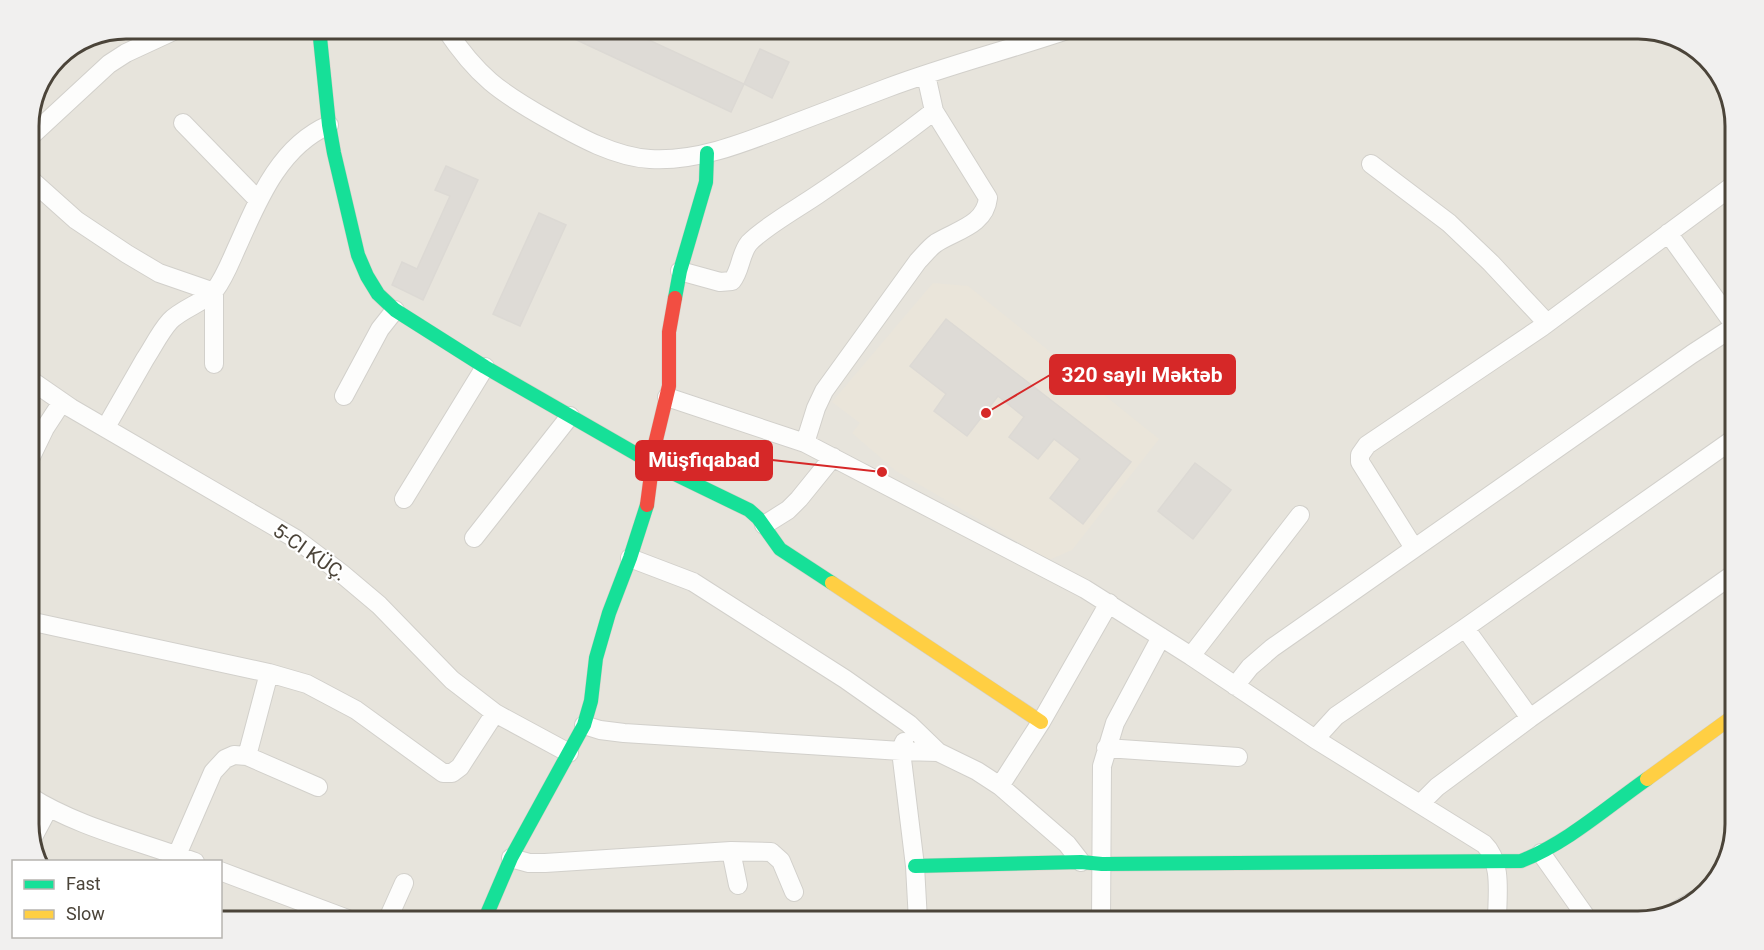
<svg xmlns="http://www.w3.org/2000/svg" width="1764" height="950" font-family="Roboto,sans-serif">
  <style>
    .residential { fill: #e7e4dc }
    .education { fill: #eae5da }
    .building { fill: #dedbd6; stroke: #dcd9d4; stroke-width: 1.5 }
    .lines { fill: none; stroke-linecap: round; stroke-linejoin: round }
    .street-casing { stroke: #d2d0cb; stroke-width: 20 }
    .fast-casing { stroke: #d3cfc5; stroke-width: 15 }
    .slow-casing { stroke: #d3cfc5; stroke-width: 15 }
    .jam-casing { stroke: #d3cfc5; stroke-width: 15 }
    .street { stroke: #fdfdfc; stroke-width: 18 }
    .fast { stroke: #16e098; stroke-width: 14 }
    .slow { stroke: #ffcf43; stroke-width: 14 }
    .jam { stroke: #f24e42; stroke-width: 14 }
    .labels { text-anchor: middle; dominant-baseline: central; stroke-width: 4.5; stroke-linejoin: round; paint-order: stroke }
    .street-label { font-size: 20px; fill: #4b4439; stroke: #fff }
    .rim { fill: none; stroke: #4b4439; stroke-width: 3 }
    .leader { fill: none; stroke: #d62828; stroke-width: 2 }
    .callout-dot { fill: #d62828; stroke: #fff; stroke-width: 2 }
    .callout { fill: #d62828; stroke: #d62828; stroke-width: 2 }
    .callout-label { font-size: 21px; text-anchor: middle; font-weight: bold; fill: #fff }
  </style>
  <rect width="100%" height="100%" fill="#f4f2ee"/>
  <path class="residential" d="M1638,28L1681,39L1719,72L1735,120V824L1725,867L1687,908L1638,921H221L220,862L39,861L29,831V120L57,57L126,29Z"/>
  <path class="education" d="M933,283L968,286L1159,439L1072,550L1049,560L896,471L852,433L860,423L832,402Z"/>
  <path class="building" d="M551,28H623L744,84L731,112Z
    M760,49L789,62L772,98L744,84Z
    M446,166L478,180L423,300L392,285L402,262L417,269L450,196L435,190Z
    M539,213L566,225L520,326L493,314Z
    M946,319L1131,462L1083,524L1050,498L1080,459L1054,439L1038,459L1009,437L1024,417L998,396L967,436L934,411L946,394L910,366Z
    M1195,463L1231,490L1193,539L1158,511Z"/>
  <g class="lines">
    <g class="street-casing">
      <path id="street" d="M445,28C477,76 499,92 549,120C579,137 615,157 650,159C698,162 746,142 790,125C822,113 855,100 887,88C948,65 1012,49 1073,28
        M183,123L258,200
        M29,138L109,64L126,53L180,28
        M1371,164L1449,223L1491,263L1547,323
        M29,178L76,220L127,254L159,273L214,292V364
        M1668,233L1735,326
        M680,271L720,282L732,281C741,270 740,254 749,243C764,227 798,208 817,195C857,168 896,141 934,111
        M29,379L71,408L296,539L341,573L379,605L452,680L495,713L569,753
        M344,396L380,329L395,310
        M667,397L805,443L1085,589L1191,656L1315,739L1484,844C1503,862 1497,897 1497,921
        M106,427C119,404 132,382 145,359C153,347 160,332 170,321C181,309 207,301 215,290C225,277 231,260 238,245C258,200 280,146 329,125
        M805,443L816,408L824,391L918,261C924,255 929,248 936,243C957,230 985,225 988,198L934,111L926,75
        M29,461L45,428L62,402
        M404,499L485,367
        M764,525L788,510L799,499L833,457
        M474,538L570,416
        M1414,548L1360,462V455L1367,445L1542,327L1735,184
        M630,558L693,582L845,679L909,724L938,752L977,771L1000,786L1067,844L1081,862
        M29,621L269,673L307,684L356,710L443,773H452L460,767L495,713
        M1465,628L1530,718
        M1191,656L1300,515
        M1235,686L1250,667L1272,648L1692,354L1735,326
        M584,725L600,730L624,733L901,751L938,752
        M1315,739L1336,716L1465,628L1735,438
        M904,742L901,751L915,866L918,921
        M1106,748L1238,757
        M247,756L269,673
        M1000,786L1041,722L1109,603
        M29,796C79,828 140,841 195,862
        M1420,804L1437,787L1530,718L1735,573
        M32,839L48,809
        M731,851L738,885
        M1541,853L1589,921
        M177,855L213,772L225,759L234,755L247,756L318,787
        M511,858L529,863H545L731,851L771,852L781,861L794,892
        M220,871L353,921
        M1674,912L1695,900
        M387,921L404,883
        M1101,921L1102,766L1115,723L1161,637"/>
    </g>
    <g class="fast-casing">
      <path id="fast" d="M319,28L329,125L334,153L358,255L367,276L378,294L395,310L485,367L652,463L749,510L758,518L780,549L832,583
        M675,298L680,271L706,182L707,153
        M915,866L1081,862L1102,864L1521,861C1567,843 1607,807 1647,779
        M484,921L511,858L584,725L591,701L596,658L609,613L630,558L647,505"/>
    </g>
    <g class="slow-casing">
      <path id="slow" d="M832,583L1041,722
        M1647,779L1735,715"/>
    </g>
    <g class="jam-casing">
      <path id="jam" d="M647,505L655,444L669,386V332L675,298"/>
    </g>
    <use href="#street" class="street"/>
    <use href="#fast" class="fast"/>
    <use href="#slow" class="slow"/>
    <use href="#jam" class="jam"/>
  </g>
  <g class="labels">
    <g class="street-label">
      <text transform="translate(310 552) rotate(35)">5-CI KÜÇ.</text>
    </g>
  </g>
  <path d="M0 0H1764V950H0ZM126 39H1638A87 87 0 0 1 1725 126V824A87 87 0 0 1 1638 911H126A87 87 0 0 1 39 824V126A87 87 0 0 1 126 39Z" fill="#f1f0ef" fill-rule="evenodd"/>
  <path class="rim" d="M126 39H1638A87 87 0 0 1 1725 126V824A87 87 0 0 1 1638 911H126A87 87 0 0 1 39 824V126A87 87 0 0 1 126 39Z"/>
  <path class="leader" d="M986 413L1050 375M882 472L772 460"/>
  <g class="callout-dot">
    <circle cx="986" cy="413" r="6"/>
    <circle cx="882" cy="472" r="6"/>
  </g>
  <g class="callout">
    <rect x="1050" y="355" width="185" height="39" rx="6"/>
    <rect x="636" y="441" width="136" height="39" rx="6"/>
  </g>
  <g class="callout-label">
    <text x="1142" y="382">320 saylı Məktəb</text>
    <text x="704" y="467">Müşfiqabad</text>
  </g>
  <rect x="12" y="860" width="210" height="78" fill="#ffffff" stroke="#b7b4b0" stroke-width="1.5"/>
  <rect x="24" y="880" width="30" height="9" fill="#16e098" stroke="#b7b4b0" stroke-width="1.5"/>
  <text x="66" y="890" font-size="18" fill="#4b4439">Fast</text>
  <rect x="24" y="910" width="30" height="9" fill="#ffcf43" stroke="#b7b4b0" stroke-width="1.5"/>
  <text x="66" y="920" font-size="18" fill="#4b4439">Slow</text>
</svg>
